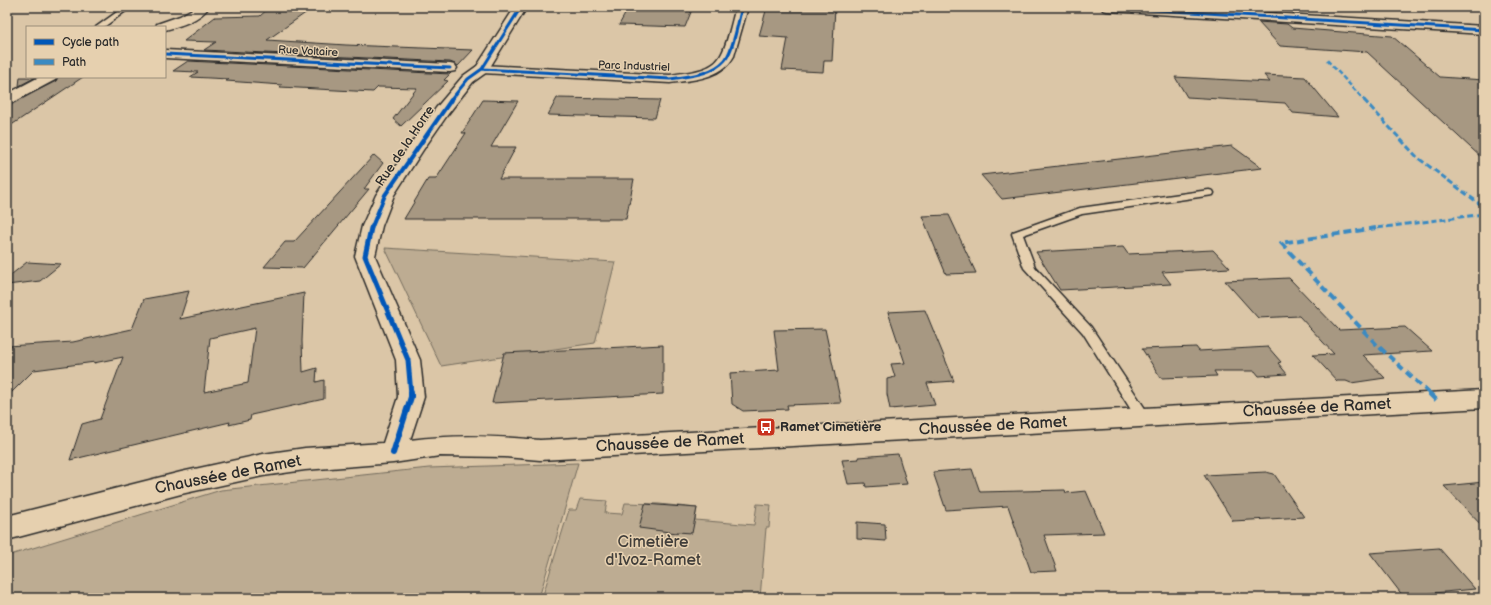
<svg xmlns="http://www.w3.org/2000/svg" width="1491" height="605" font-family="'Balsamiq Sans',sans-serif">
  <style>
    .green { fill: #bdac92; stroke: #746c5e }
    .building { fill: #a79882; stroke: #2b2b2b; fill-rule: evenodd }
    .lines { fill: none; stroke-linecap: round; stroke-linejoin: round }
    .lane-casing { stroke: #2b2b2b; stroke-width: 3 }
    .street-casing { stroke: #2b2b2b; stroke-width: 3 }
    .secondary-casing { stroke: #2b2b2b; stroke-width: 3 }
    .lane { fill: #e6d0af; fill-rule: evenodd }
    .street { fill: #e6d0af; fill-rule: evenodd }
    .secondary { fill: #e6d0af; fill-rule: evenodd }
    .quiet-far3 { stroke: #3a8ac2; stroke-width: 2.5; stroke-dasharray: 5 2.5; stroke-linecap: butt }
    .quiet-far2 { stroke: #3a8ac2; stroke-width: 3; stroke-dasharray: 6 3; stroke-linecap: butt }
    .quiet-far1 { stroke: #3a8ac2; stroke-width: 4; stroke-dasharray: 8 4; stroke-linecap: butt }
    .quiet { stroke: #3a8ac2; stroke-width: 5; stroke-dasharray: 10 5; stroke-linecap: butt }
    .cycleway-far3-casing { stroke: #e6d0af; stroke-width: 4.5 }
    .cycleway-far2-casing { stroke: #e6d0af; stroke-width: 6 }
    .cycleway-far1-casing { stroke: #e6d0af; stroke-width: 8 }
    .cycleway-casing { stroke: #e6d0af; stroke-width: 9 }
    .cycleway-far3 { stroke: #0057b8; stroke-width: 3 }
    .cycleway-far2 { stroke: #0057b8; stroke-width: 4 }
    .cycleway-far1 { stroke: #0057b8; stroke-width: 5 }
    .cycleway { stroke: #0057b8; stroke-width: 6 }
    .labels { text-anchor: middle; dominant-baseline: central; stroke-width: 3; stroke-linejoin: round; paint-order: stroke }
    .far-street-label { font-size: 11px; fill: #2b2b2b; stroke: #e6d0af }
    .street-label { font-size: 13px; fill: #2b2b2b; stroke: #e6d0af }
    .poi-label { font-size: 13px; font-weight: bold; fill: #2b2b2b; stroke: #e6d0af; text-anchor: start }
    .near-street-label { font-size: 16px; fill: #2b2b2b; stroke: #e6d0af }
    .near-park-label { font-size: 16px; fill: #413e3a; stroke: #e6d0af }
  </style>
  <rect width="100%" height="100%" fill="#dbc6a7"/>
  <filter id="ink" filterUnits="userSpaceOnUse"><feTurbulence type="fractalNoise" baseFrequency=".025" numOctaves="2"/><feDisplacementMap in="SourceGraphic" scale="8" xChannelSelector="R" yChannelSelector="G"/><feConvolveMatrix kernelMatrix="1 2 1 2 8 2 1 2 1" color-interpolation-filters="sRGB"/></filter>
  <g filter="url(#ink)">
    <path class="green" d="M385,248L615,262L595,343L441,366Z
      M578,463L539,598H7V556L221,490L429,468Z
      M580,499L607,501L605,513L622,514L625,503L659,504L697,508L695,520L754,525L757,504L771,505L769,528H766L760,598H542L569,510H576Z"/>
    <path class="building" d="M270,7H314L267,40L346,45L473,50L458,66L455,64L450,62L204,50L216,42L184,41L215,17L260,16Z
      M629,7H693L685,27L619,25Z
      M767,7L835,8L832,61H824L823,72L782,70L788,38L759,36Z
      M1246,7H1272L1277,12L1249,10Z
      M1258,22L1287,24L1292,28L1392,36L1440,77L1484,80V160L1367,52L1280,46Z
      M188,61L450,74L451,73L444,80L448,81L401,126L393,119L417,88L378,87L373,92L280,87L282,85L226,81L229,79L190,77L198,72L173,71Z
      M1264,75L1305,77L1338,117L1293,113L1285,103L1187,97L1175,77L1270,82Z
      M20,77H36L19,86Z
      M58,77H83L7,128V106L56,81Z
      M557,98L660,100L655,118L548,115Z
      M483,100L518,101L491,147H516L499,179H634L626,219H404L428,179H436L466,133H462Z
      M1232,146L1262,168L1002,199L981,175Z
      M374,155L383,163L364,189H369L303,268L264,267L285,242H294Z
      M949,215L976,273L946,274L922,216Z
      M1123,247L1128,254L1213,250L1230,268L1162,272L1171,284L1060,290L1036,252Z
      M27,262L61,264L40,281L7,285V278Z
      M1289,278L1339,330L1405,327L1432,351L1363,355L1385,378L1351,383L1346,381H1337L1313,355L1334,354L1299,316L1258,318L1225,281Z
      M189,291L180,319L304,293L302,341L303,372L317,368L316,382L324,380V399L251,415L250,420L229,425L230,422L70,460L82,424L100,419L123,357L94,363L95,362L34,370L7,397V346L73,342L132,329L144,299ZM255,328L248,383L204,392L210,338Z
      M925,310L954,381L927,383L935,405L890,409L887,394V379L895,377L891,364L905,363L888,312Z
      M825,329L841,403L787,405L788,409L743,411L732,404L730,373L779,370L774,330Z
      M663,345V394L492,403L504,353Z
      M1196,347L1199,351L1268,347L1281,362L1278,363L1287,374L1259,376L1255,371H1214L1217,376L1161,378L1142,349Z
      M898,454L907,484L866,487L865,483L848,484L842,460L859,459L858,457Z
      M972,469L980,492L1065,490L1066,493L1086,491L1104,533L1044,535L1057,571L1031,572L1008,506L946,510L933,472Z
      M1266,472L1274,474L1304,517L1233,521L1204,475Z
      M1484,482V528L1444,486Z
      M645,504L697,508L692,533L677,532V533L639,528Z
      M857,522L885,524L886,541L857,539Z
      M1439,548L1475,589L1403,596L1370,553Z"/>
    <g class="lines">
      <g class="lane-casing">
        <path id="lane" d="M124,7H131L104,27H96Z
          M1209,190L1213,191L1214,193L1213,195L1082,214L1023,235L1035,267L1091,327L1148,413L1150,417L1148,421L1143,422L1138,421L1083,333L1024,268L1012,234L1013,232L1080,208Z"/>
      </g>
      <g class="street-casing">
        <path id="street" d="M196,7H209C200,20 180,26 165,30V27H156L157,24L180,16Z
          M736,7H748L734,56C722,79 692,80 670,83L482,73L477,72L475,69L477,66L482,65L670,75C686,72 709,72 719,58C727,48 732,20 736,7Z
          M1101,7H1167L1484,26V34L1107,11L1103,10Z
          M165,50L450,64L455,65L457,68L455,71L450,72L165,58Z
          M39,77H57L55,80L12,103L7,105V94Z"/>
      </g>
      <g class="secondary-casing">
        <path id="secondary" d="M515,7H527L487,72L473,82L448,114L423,150L394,195L382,226L375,256L420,360L424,397L410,440C454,434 497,436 540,440L1484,390V408L540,460L505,457L440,456L393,463L305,470L263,476L181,494L7,540V516L181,472L263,454L305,448L383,443L398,397L396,360L355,256L362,226L376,195L409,146L436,108L463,76L477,66Z"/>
      </g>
      <use href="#lane" class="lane"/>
      <use href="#street" class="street"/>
      <use href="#secondary" class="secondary"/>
      <path class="quiet-far3" d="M1463,7L1484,11
        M1327,60L1365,101"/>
      <path class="quiet-far2" d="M1364,100L1418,158L1484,207
        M1369,229L1484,214"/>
      <path class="quiet-far1" d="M1376,228L1281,243L1377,345L1430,394"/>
      <path class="quiet" d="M1429,393L1438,402"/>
      <g class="cycleway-far3-casing">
        <path id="cycleway-far3" d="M1107,7L1484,30
          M165,54L450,68
          M482,69L670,79C688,76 712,75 725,60C734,49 738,21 742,7
          M450,101L468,79L482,69L521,7"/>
      </g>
      <g class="cycleway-far2-casing">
        <path id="cycleway-far2" d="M371,229L385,195L451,100"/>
      </g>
      <g class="cycleway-far1-casing">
        <path id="cycleway-far1" d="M371,228L365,256L408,360L411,394"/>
      </g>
      <g class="cycleway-casing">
        <path id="cycleway" d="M393,453L411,397V393"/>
      </g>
      <use href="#cycleway-far3" class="cycleway-far3"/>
      <use href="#cycleway-far2" class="cycleway-far2"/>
      <use href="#cycleway-far1" class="cycleway-far1"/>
      <use href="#cycleway" class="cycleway"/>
    </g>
  </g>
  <defs>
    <g id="bus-square" transform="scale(1)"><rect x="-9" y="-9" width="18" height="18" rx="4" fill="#c8321e" stroke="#e6d0af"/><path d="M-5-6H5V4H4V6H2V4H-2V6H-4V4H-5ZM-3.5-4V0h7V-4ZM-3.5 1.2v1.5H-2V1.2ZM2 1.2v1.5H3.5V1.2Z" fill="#fff"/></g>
  </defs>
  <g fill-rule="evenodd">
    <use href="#bus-square" x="766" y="427"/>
  </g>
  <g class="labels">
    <g class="far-street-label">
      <text transform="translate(308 51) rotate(3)">Rue Voltaire</text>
      <text transform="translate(634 66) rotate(2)">Parc Industriel</text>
    </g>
    <g class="street-label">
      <text transform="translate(405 146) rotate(-56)">Rue de la Horre</text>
    </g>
    <g class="poi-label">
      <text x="780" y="427">Ramet Cimetière</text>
    </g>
    <g class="near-street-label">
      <text transform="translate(1317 408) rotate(-3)">Chaussée de Ramet</text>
      <text transform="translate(993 426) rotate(-3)">Chaussée de Ramet</text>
      <text transform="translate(670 443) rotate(-3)">Chaussée de Ramet</text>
      <text transform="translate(228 475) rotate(-11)">Chaussée de Ramet</text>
    </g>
    <g class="near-park-label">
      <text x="653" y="542">Cimetière<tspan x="653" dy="18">d'Ivoz-Ramet</tspan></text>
    </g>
  </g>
  <rect width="1491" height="605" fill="none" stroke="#e6d0af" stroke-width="24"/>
  <rect x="12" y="12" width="1467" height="581" fill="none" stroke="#2b2b2b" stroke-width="1.5" filter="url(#ink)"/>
  <rect x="26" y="26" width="140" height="52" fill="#e6d0af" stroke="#9b8e7a"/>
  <rect x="34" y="39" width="20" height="6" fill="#0057b8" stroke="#9b8e7a"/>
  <text x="62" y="46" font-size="12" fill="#2b2b2b">Cycle path</text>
  <rect x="34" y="59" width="20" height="6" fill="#3a8ac2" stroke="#9b8e7a"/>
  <text x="62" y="66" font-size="12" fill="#2b2b2b">Path</text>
</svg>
